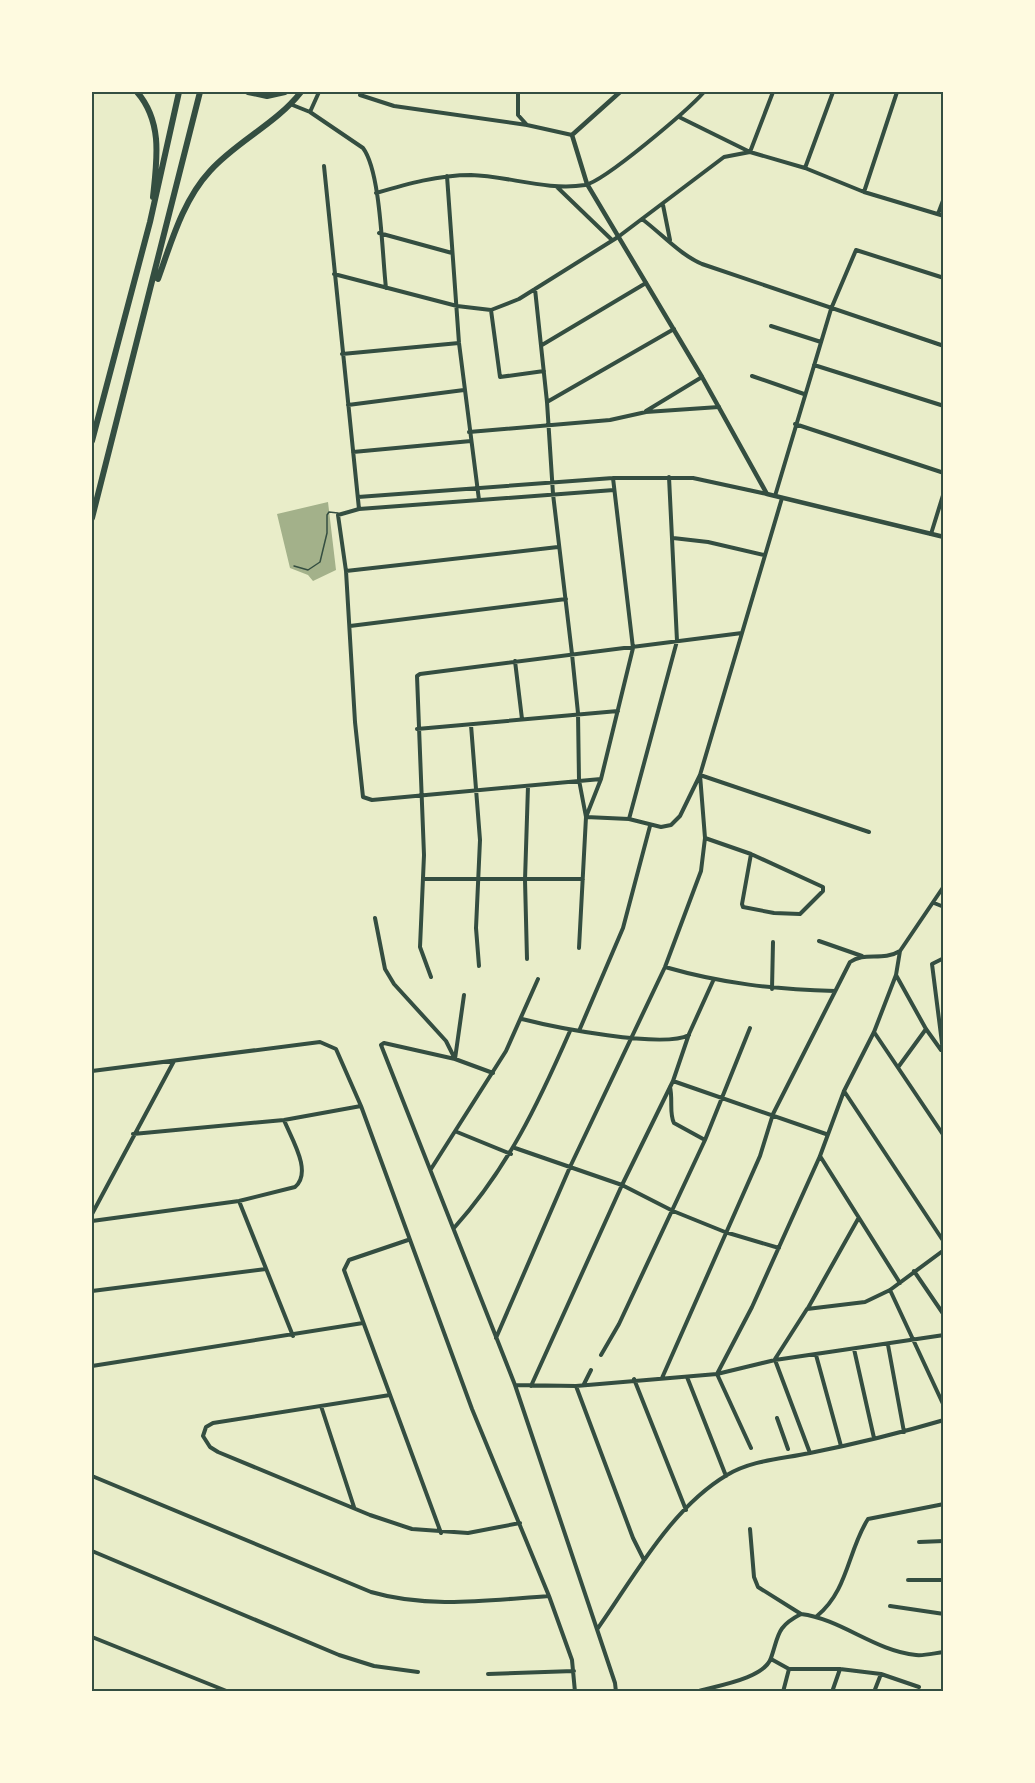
<svg xmlns="http://www.w3.org/2000/svg" width="1035" height="1783" font-family="Lato,sans-serif">
  <style>
    .water { fill: #a3b18a }
    .lines { fill: none; stroke-linecap: round; stroke-linejoin: round }
    .service { stroke: #344e41; stroke-width: 1.5 }
    .minor { stroke: #344e41; stroke-width: 4 }
    .tertiary { stroke: #344e41; stroke-width: 4.5 }
    .trunk { stroke: #344e41; stroke-width: 6 }
    .neatline { fill: none; stroke: #344e41; stroke-width: 2 }
  </style>
  <rect width="100%" height="100%" fill="#e9edc9"/>
  <path class="water" d="M328,502L336,570L313,581L308,575L290,568L277,514Z"/>
  <g class="lines">
    <path class="service" d="M294,566L308,570L320,562L327,533V515L329,512L338,513"/>
    <path class="minor" d="M518,92V115L527,125L572,135
      M941,92H944
      M360,95L394,106L527,125
      M290,104L310,112L363,148C381,172 382,255 386,288
      M310,112L319,92
      M679,117L750,152L805,168L864,192L944,216
      M750,152L773,92
      M324,166L359,509
      M805,168L833,92
      M447,176L459,343L479,500
      M557,187L612,240
      M864,192L897,92
      M376,193C407,184 438,175 471,175C508,176 547,191 585,185C605,181 688,110 704,92
      M663,205L670,240
      M938,214L944,198
      M642,219C662,234 679,254 702,264L944,346
      M379,233L452,253
      M334,274L457,306L491,310L519,299L618,237L724,157L750,152
      M535,289L547,402L553,494L572,654L578,713L579,780L586,817L579,948
      M491,310L500,377L544,371
      M771,326L821,342
      M542,345L646,283
      M342,354L459,343
      M814,365L944,406
      M752,376L804,394
      M547,402L674,329
      M348,405L464,390
      M646,411L702,377
      M795,424L944,473
      M469,432L610,420L646,412L719,407
      M353,452L471,441
      M613,478L633,648L601,779L586,817L629,819L661,827L671,825L680,816L700,775L782,498
      M775,496L831,309L856,250L944,278
      M358,497L613,478H693L767,494
      M931,534L944,492
      M673,538L708,542L764,555
      M346,571L558,547
      M350,626L566,599
      M515,661L522,719
      M471,725L480,840L476,928L479,966
      M417,729L618,711
      M601,779L372,800L363,797L355,722L346,571L338,515L359,509L614,490
      M629,819L677,641L669,477
      M705,838L751,854L823,887V891L800,914L774,913L743,907L742,904L751,854
      M423,879H583
      M934,903L944,907
      M375,918L385,969L394,984L446,1041L455,1059L464,995
      M819,941L862,956
      M527,959L525,880L528,786
      M665,967C724,984 773,989 835,991
      M896,975L926,1029L941,1050
      M431,977L420,947L424,855L417,676L420,674L742,633
      M772,989L773,942
      M522,1019C553,1027 663,1049 689,1035
      M579,1031L623,928L650,826
      M874,1032L944,1136
      M943,1051L932,964L944,958
      M899,1066L926,1029
      M92,1071L320,1042L336,1049L361,1106L472,1409L549,1596L572,1660L575,1692
      M493,1073L455,1059L384,1043L381,1045L515,1385L615,1683L616,1692
      M673,1081L826,1134
      M670,1087C673,1099 669,1114 674,1123L705,1140
      M844,1091L944,1242
      M457,1132L511,1154
      M133,1134L284,1120L361,1106
      M515,1148L622,1185L673,1211L725,1232L779,1248
      M820,1156L900,1283
      M431,1169L506,1051L538,979
      M239,1201L293,1336
      M92,1214L174,1061
      M92,1221L239,1201L295,1187C313,1172 291,1138 284,1120
      M454,1228C508,1168 538,1104 570,1031
      M408,1240L349,1260L344,1270L441,1533
      M914,1271L944,1315
      M890,1290L944,1406
      M92,1291L266,1269
      M808,1308L858,1219
      M496,1338L570,1167L665,967L701,871L705,838L700,775L869,832
      M888,1345L904,1432
      M854,1349L874,1438
      M601,1355L619,1324L705,1140L750,1028
      M816,1355L841,1446
      M775,1359L807,1309L865,1302L890,1290L944,1250
      M775,1360L810,1453
      M92,1366L363,1323
      M687,1377L726,1476
      M662,1378L760,1156L773,1114L850,962C865,951 882,962 900,951
      M634,1379L686,1510
      M584,1384L591,1370
      M515,1385L576,1386L717,1374L775,1360L944,1335
      M531,1386L622,1185L673,1081L689,1034L713,981
      M576,1386L633,1538L644,1560
      M390,1395L213,1423L206,1427L203,1436L210,1447L218,1452L370,1515L412,1529L468,1533L520,1523
      M321,1406L354,1507
      M777,1418L788,1449
      M751,1448L717,1374L752,1307L820,1156L844,1091L874,1032L896,975L900,951L944,886
      M92,1476L371,1592C429,1609 489,1600 549,1596
      M750,1529L754,1577L758,1587L801,1614
      M919,1542L944,1541
      M92,1551L339,1655L374,1666L418,1672
      M908,1580H944
      M890,1606L944,1614
      M817,1616C848,1591 848,1550 868,1519L944,1504
      M598,1628C634,1577 671,1508 727,1475C752,1460 782,1459 810,1453C855,1444 900,1433 944,1420
      M92,1637L229,1692
      M771,1659L789,1669H840L881,1674L919,1687
      M488,1674L574,1671
      M695,1692C715,1686 764,1679 771,1658C779,1635 776,1627 801,1614C841,1619 875,1651 916,1655C924,1656 935,1653 944,1652
      M783,1692L789,1669
      M832,1692L840,1669
      M874,1692L881,1674"/>
    <path class="tertiary" d="M620,92L572,135L587,184L702,377L767,494L944,537"/>
    <path class="trunk" d="M137,92C163,122 157,160 153,197
      M248,92L267,96L285,92
      M158,279C171,243 183,200 210,171C237,141 276,124 301,92
      M92,441L150,222L179,92
      M92,518L200,92"/>
  </g>
  <rect width="1035" height="1783" fill="none" stroke="#fefae0" stroke-width="186"/>
  <rect x="93" y="93" width="849" height="1597" class="neatline"/>
</svg>
